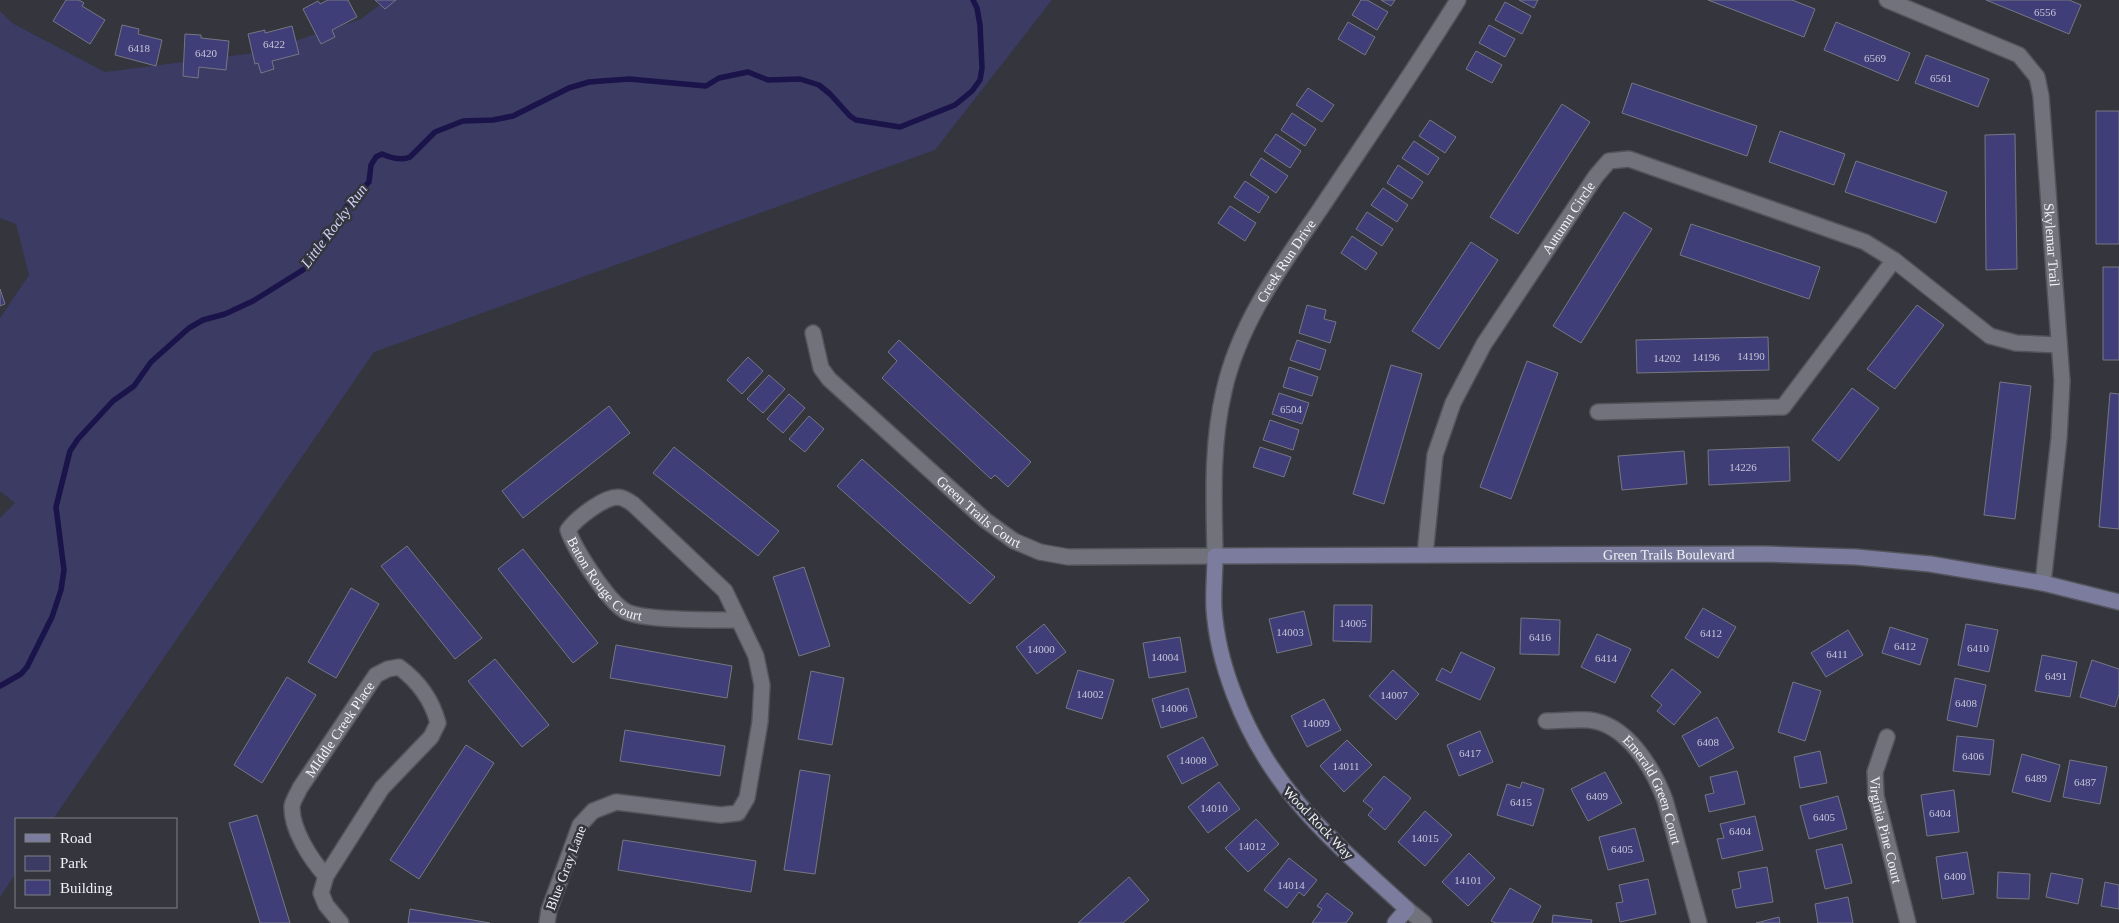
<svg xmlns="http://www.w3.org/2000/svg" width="2119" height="923" font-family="'Times New Roman',serif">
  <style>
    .green { fill: #3b3b64 }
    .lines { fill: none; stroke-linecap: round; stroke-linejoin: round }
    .stream { stroke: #1a144a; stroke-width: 5.5 }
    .building { fill: #3f3e78; stroke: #767781 }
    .street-casing { stroke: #53545b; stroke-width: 18 }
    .secondary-casing { stroke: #53545b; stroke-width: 18 }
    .street { stroke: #71727c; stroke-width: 15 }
    .secondary { stroke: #7c7c9f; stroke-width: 15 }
    .labels { text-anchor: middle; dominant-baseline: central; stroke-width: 5; stroke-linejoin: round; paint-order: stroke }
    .number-label { font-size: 11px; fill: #c4c5d7 }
    .street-label { font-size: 14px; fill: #f1f2f7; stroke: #34353d }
    .water-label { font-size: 15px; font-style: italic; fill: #ced0f5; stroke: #34353d }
  </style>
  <rect width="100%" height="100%" fill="#34353d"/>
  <path class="green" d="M386,0H1052L935,150L374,352L53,819H16V873L0,897V518L15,503L0,491V318L29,275L16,224L0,218V11L12,23L105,72L262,52L361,19Z"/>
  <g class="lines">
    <path class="stream" d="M0,686L21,674L27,667L52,617L61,590L64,570L56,507L70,451L78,439L113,401L134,386L151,362L189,328L203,320L225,314L253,301L306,268L346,207L369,182L371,165L376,157L382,154C391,158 401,161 410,157L435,132L463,121L493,120L513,116L569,88L589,82L629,79L706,86L719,78L748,72L768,80L800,79L819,85L830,94L850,116L856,120L900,127L955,105L972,91L980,80L982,68L980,25L977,8L973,0"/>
  </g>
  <path class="building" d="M66,0H79L84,3L82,6L105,20L90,44L53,21Z
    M328,0H348L357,17L332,30L335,37L321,44L303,9L318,1L320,4Z
    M375,0H396L385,9Z
    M1361,0H1367L1388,12L1377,30L1352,15Z
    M1381,0H1395L1391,6Z
    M1519,0H1538L1534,8Z
    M1708,0H1792L1815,9L1804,37Z
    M1986,0H2069L2081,5L2069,34Z
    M1505,2L1531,16L1522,34L1495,20Z
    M1348,22L1375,37L1365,55L1338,39Z
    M1836,22L1910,53L1898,81L1824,50Z
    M122,25L139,29L138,34L162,40L156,66L115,55Z
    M1489,25L1515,39L1505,57L1479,43Z
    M292,26L299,54L272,61L274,69L261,73L258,63L255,64L248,34L265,30V33Z
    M185,34L201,35V38L229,41L226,70L199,67L198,78L183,76Z
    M1476,51L1502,65L1492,83L1466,69Z
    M1926,55L1989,79L1978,107L1915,83Z
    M1632,83L1757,126L1747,156L1622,113Z
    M1308,88L1334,105L1322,122L1296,105Z
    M1562,104L1590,122L1518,234L1490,217Z
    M2096,111H2119V244H2096Z
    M1292,113L1316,129L1305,146L1281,130Z
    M1430,120L1456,137L1445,153L1419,136Z
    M1780,131L1845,154L1834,185L1769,162Z
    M1276,134L1301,151L1290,168L1264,151Z
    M2015,134L2017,269L1986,270L1985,135Z
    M1414,141L1439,158L1428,175L1402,158Z
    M1261,158L1288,176L1276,193L1250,175Z
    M1856,161L1947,192L1936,223L1845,192Z
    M1398,165L1423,182L1412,199L1387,183Z
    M1245,181L1269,197L1259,213L1234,197Z
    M1383,188L1408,205L1397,222L1371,205Z
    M1230,206L1256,223L1245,241L1218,223Z
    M1367,212L1393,229L1382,246L1356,229Z
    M1624,212L1652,229L1581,343L1553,326Z
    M1691,224L1820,267L1809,299L1680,255Z
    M1352,236L1377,253L1366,270L1341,253Z
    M1471,242L1498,260L1439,349L1412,331Z
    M2103,267H2119V360H2103Z
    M0,289L5,304L0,306Z
    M1307,305L1326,310L1324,319L1336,322L1330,343L1299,333Z
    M1917,305L1944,325L1895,389L1867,369Z
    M1768,337L1769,370L1637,373L1636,340Z
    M899,340L1031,462L1008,487L995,475L991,479L882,378L897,361L888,352Z
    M1297,340L1326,350L1320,370L1290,360Z
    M748,357L763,371L742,394L727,380Z
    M1527,361L1558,373L1511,499L1480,487Z
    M1391,365L1422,374L1384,504L1353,494Z
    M1289,367L1318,377L1312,396L1283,387Z
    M769,375L785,389L763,413L747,399Z
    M2000,382L2031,386L2015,519L1984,515Z
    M1852,388L1879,408L1839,461L1812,440Z
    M1279,393L1309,403L1302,424L1272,414Z
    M2110,393L2119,394V529L2099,527Z
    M789,394L805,408L783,433L767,419Z
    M609,406L630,433L523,518L502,491Z
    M809,416L824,429L805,452L789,439Z
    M1270,420L1299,430L1293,450L1263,440Z
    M674,447L779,531L758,556L653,473Z
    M1260,447L1291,457L1284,477L1253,467Z
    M1789,447L1790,481L1709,485L1708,450Z
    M1684,451L1687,484L1622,490L1618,456Z
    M862,459L995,577L970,604L837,486Z
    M407,546L482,638L455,659L381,566Z
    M523,549L598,643L573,663L498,569Z
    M804,567L830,646L799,656L773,577Z
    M351,588L379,604L336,678L308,662Z
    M1334,605H1372L1371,642L1333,641Z
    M1703,608L1736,627L1718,658L1685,638Z
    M1304,611L1312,645L1277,653L1269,619Z
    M1521,618L1560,620L1559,655L1520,654Z
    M1044,624L1066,652L1037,674L1016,647Z
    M1966,624L1998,630L1989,672L1958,665Z
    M1890,627L1928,639L1920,665L1882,653Z
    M1848,630L1863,655L1826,677L1811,653Z
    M1597,634L1631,649L1615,683L1581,667Z
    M1180,637L1186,672L1149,678L1143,643Z
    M616,645L732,666L727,698L610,678Z
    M1461,652L1495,668L1480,700L1436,680L1442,668L1451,673Z
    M2042,655L2077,662L2070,697L2035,691Z
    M495,659L549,725L522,747L468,681Z
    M2092,660L2119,669V694L2115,707L2080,697Z
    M1672,669L1701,692L1674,725L1657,711L1662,705L1651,696Z
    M1078,670L1114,680L1102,719L1066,708Z
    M1393,670L1419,694L1396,720L1369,696Z
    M811,671L844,678L832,745L798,739Z
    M287,677L316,695L262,783L234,765Z
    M1955,678L1986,685L1977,727L1947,720Z
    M1793,682L1821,691L1805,741L1778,732Z
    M1188,688L1197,717L1161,728L1152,699Z
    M1324,699L1341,730L1307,747L1291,716Z
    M1717,717L1734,748L1699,767L1682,736Z
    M625,730L725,746L720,776L620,761Z
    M1480,731L1493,762L1459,776L1447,745Z
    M1957,736L1994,740L1990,775L1953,771Z
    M1203,737L1218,765L1182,784L1167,756Z
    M1347,740L1372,765L1344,792L1320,766Z
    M466,745L494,763L419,879L390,860Z
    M1820,751L1827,783L1800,788L1794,757Z
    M2022,754L2060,765L2050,802L2012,792Z
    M2070,760L2107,767L2100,804L2063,797Z
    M800,770L830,775L815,874L784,870Z
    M1737,771L1745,804L1709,812L1705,795L1714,793L1710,777Z
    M1605,772L1622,803L1588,821L1571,789Z
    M1384,776L1411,798L1385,830L1368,815L1373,809L1363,801Z
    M1219,782L1240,809L1208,833L1188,807Z
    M1522,782L1544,789L1533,826L1497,815L1507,784L1520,788Z
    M1954,790L1959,832L1927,836L1921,795Z
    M1838,796L1847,829L1809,839L1800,806Z
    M1425,811L1452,835L1425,866L1398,842Z
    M257,815L290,923H260L229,823Z
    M1755,816L1763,850L1722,859L1717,839L1724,838L1720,824Z
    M1256,819L1279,844L1248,872L1225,848Z
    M1635,828L1644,861L1608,870L1599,837Z
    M623,840L756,861L751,892L618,870Z
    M1842,844L1852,883L1825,889L1816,850Z
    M1967,852L1974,894L1942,899L1936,857Z
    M1469,853L1495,878L1468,906L1442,882Z
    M1289,858L1317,880L1304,896L1299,892L1287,908L1264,890Z
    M1767,867L1773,902L1736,908L1732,890L1741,888L1738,872Z
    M1998,872L2030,874L2029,899L1997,898Z
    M2051,873L2083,879L2078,904L2046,897Z
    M1129,877L1149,900L1123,923H1078Z
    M1648,879L1656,914L1620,922L1616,903L1623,902L1619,885Z
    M2105,882L2119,885V909L2101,906Z
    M1510,888L1541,906L1532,923H1496L1491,921Z
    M1327,893L1353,913L1346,923H1312L1322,909L1317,906Z
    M1848,897L1853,923H1818L1815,904Z
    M410,909L490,923H408Z
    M1553,915L1592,920L1591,923H1552Z
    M1779,917L1780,923H1756Z"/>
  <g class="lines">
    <g class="street-casing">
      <g id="street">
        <path id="s1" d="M1887,0L2019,55L2037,77L2041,96L2062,381L2059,438L2043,583"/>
        <path id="s2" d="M813,333L821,368L829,379L985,520L1014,541L1040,552L1068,557L1215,556C1214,500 1211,446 1224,391C1239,323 1282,265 1321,208C1367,139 1414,71 1458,0"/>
        <path d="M1598,412L1783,407L1894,260"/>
        <path id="s3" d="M1425,555L1435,455L1453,403L1484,344L1596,176L1609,161L1629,159L1865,242L1894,260L1990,336L2016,343L2059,345"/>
        <path id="s4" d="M1546,721C1560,721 1575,719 1589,720C1627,724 1653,768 1665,800L1699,923"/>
        <path id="s5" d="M1887,737L1875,772L1876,796L1908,923"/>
        <path id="s6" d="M326,876C311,860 291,829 292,806C293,800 298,793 300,788L376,675L388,669L399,667C418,681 432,700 438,723L431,737L382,788L326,876L321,893L326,905L341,923"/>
        <path d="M1407,909L1424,923"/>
        <path id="s7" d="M547,923L549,910L580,825L593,811L616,802L721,815L738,813L747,798L760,722L762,685L756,656L725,591L633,504C630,502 625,499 622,498C607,493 576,519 568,530C575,550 607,600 625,611C642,621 716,620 739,620"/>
      </g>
    </g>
    <g class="secondary-casing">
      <g id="secondary">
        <path id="s8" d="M1395,923L1407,909C1333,841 1271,792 1234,694C1224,668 1216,638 1214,609C1213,592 1215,574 1215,556L1764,554L1856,557L1930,564L2043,583L2119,602"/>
      </g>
    </g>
    <use href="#street" class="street"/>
    <use href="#secondary" class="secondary"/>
  </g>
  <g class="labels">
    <g class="number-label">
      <text x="2045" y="12">6556</text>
      <text x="274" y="44">6422</text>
      <text x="139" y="48">6418</text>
      <text x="206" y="53">6420</text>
      <text x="1875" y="58">6569</text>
      <text x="1941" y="78">6561</text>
      <text x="1751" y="356">14190</text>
      <text x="1706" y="357">14196</text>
      <text x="1667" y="358">14202</text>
      <text x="1291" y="409">6504</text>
      <text x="1743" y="467">14226</text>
      <text x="1353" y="623">14005</text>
      <text x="1290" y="632">14003</text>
      <text x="1711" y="633">6412</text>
      <text x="1540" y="637">6416</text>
      <text x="1905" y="646">6412</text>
      <text x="1978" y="648">6410</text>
      <text x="1041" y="649">14000</text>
      <text x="1837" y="654">6411</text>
      <text x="1165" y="657">14004</text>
      <text x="1606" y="658">6414</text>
      <text x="2056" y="676">6491</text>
      <text x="1090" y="694">14002</text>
      <text x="1394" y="695">14007</text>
      <text x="1966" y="703">6408</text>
      <text x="1174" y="708">14006</text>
      <text x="1316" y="723">14009</text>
      <text x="1708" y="742">6408</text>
      <text x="1470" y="753">6417</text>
      <text x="1973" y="756">6406</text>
      <text x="1193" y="760">14008</text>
      <text x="1346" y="766">14011</text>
      <text x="2036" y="778">6489</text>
      <text x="2085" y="782">6487</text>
      <text x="1597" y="796">6409</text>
      <text x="1521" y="802">6415</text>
      <text x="1214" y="808">14010</text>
      <text x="1940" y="813">6404</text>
      <text x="1824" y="817">6405</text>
      <text x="1740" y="831">6404</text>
      <text x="1425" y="838">14015</text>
      <text x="1252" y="846">14012</text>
      <text x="1622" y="849">6405</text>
      <text x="1955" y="876">6400</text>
      <text x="1468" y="880">14101</text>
      <text x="1291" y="885">14014</text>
    </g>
    <g class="street-label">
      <text stroke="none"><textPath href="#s3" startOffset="374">Autumn Circle</textPath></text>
      <text stroke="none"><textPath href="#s1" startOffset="340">Skylemar Trail</textPath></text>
      <text stroke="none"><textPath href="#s2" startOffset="810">Creek Run Drive</textPath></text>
      <text stroke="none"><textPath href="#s2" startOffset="250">Green Trails Court</textPath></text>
      <text stroke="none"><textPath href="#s8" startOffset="892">Green Trails Boulevard</textPath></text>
      <text stroke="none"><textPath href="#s7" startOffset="771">Baton Rouge Court</textPath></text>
      <text stroke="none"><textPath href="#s6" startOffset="170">MIddle Creek Place</textPath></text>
      <text stroke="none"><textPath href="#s4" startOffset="144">Emerald Green Court</textPath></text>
      <text transform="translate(1318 823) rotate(46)">Wood Rock Way</text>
      <text stroke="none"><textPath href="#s5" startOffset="96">Virginia Pine Court</textPath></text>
      <text transform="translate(566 868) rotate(-69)">Blue Gray Lane</text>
    </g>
    <g class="water-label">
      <text transform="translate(334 226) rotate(-53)">Little Rocky Run</text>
    </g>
  </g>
  <rect x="15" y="818" width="162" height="90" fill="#34353d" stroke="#808187"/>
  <rect x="25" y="834" width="25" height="8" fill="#7c7c9f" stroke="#808187"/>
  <text x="60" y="843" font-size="15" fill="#f1f2f7">Road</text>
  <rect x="25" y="856" width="25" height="15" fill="#3b3b64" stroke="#808187"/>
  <text x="60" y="868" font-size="15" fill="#f1f2f7">Park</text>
  <rect x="25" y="880" width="25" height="15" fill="#3f3e78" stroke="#808187"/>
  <text x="60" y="893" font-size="15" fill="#f1f2f7">Building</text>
</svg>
